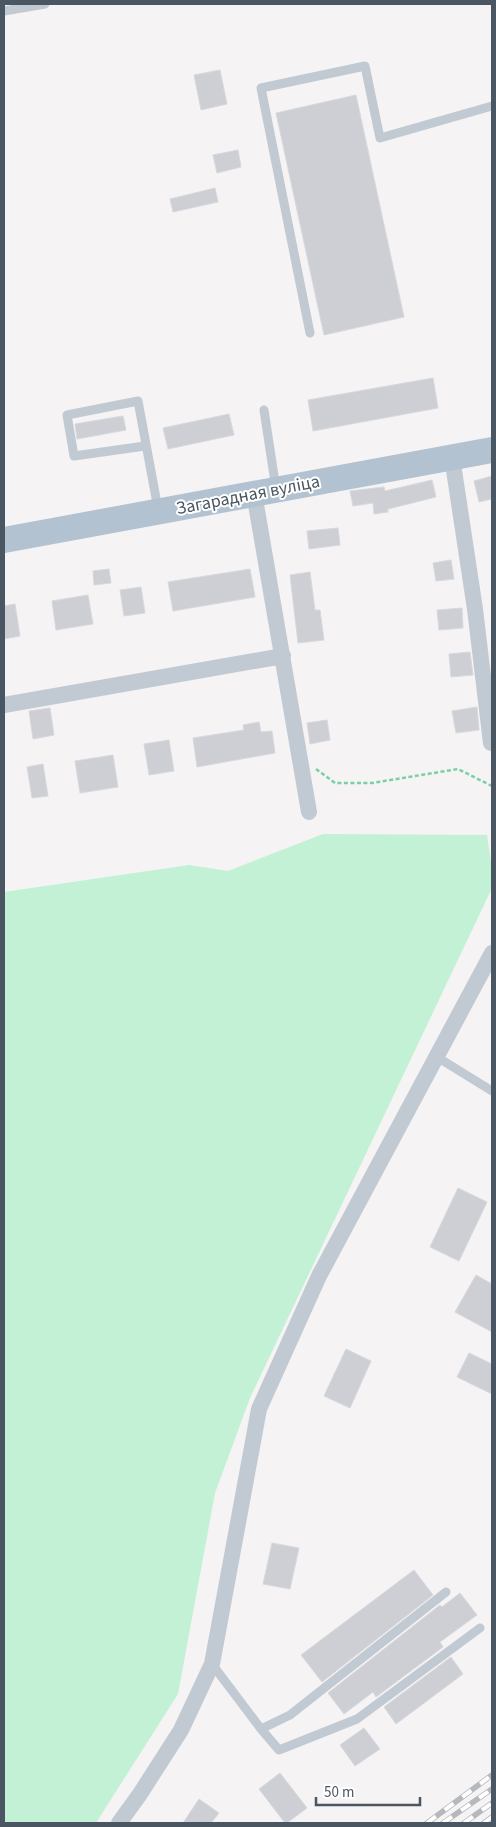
<svg xmlns="http://www.w3.org/2000/svg" width="496" height="1827" font-family="'Source Sans 3',sans-serif">
  <style>
    .green { fill: #c3f1d5 }
    .building { fill: #cdcfd5; stroke: #d7d9de }
    .lines { fill: none; stroke-linecap: round; stroke-linejoin: round }
    .path { stroke: #7ad0a6; stroke-width: 2.5; stroke-dasharray: 4 2.5; stroke-linecap: butt }
    .service { stroke: #c1cad2; stroke-width: 9 }
    .minor { stroke: #c1cad2; stroke-width: 16 }
    .primary { stroke: #b3c2d1; stroke-width: 26 }
    .rail-casing { stroke: #b5b8bd; stroke-width: 5.5 }
    .rail { stroke: #fff; stroke-width: 4; stroke-dasharray: 11; stroke-linecap: butt }
    .labels { text-anchor: middle; dominant-baseline: central; stroke-width: 4; stroke-linejoin: round; paint-order: stroke }
    .street-label { font-size: 18px; fill: #4a5661; stroke: #fff }
  </style>
  <rect width="100%" height="100%" fill="#f5f3f3"/>
  <path class="green" d="M323,834L487,835L492,869V888L250,1398L215,1493L178,1694L96,1823H4V892L189,865L228,871Z"/>
  <path class="building" d="M220,70L227,104L201,110L194,75Z
    M356,95L404,317L324,335L276,113Z
    M238,150L241,167L217,173L213,155Z
    M215,188L218,202L173,212L170,199Z
    M433,378L438,408L313,431L308,400Z
    M229,414L234,435L168,449L163,428Z
    M123,416L126,430L77,439L75,424Z
    M492,476V499L479,502L474,481Z
    M432,480L436,497L388,509V512L374,514L373,503L353,506L350,491L384,487L385,491Z
    M338,528L340,545L309,549L307,531Z
    M451,560L454,579L436,581L433,563Z
    M109,569L111,583L94,585L93,571Z
    M250,569L255,597L173,611L168,582Z
    M310,572L315,610H320L324,640L298,643L290,575Z
    M141,587L145,613L124,616L120,590Z
    M88,595L93,624L56,630L52,601Z
    M15,604L20,636L4,639V606Z
    M462,608L463,628L439,630L437,610Z
    M470,652L473,675L451,677L449,654Z
    M477,707L479,730L456,733L452,711Z
    M50,708L54,735L33,739L29,711Z
    M327,720L330,740L310,744L307,723Z
    M259,722L261,732L272,731L275,753L197,767L193,738L244,730L243,725Z
    M169,740L174,771L149,775L144,744Z
    M113,755L118,787L80,793L75,761Z
    M43,764L48,796L32,798L27,767Z
    M458,1188L487,1202L459,1261L430,1247Z
    M476,1275L492,1284V1332L455,1312Z
    M346,1349L371,1361L350,1408L324,1396Z
    M469,1353L492,1364V1394L457,1377Z
    M272,1543L299,1548L290,1589L263,1584Z
    M414,1570L433,1595L322,1682L301,1655Z
    M460,1593L477,1615L440,1642L443,1647L376,1697L373,1692L344,1714L328,1693L440,1605L442,1607Z
    M451,1657L463,1674L396,1724L384,1707Z
    M364,1728L380,1749L355,1766L340,1745Z
    M280,1773L307,1808L287,1823H285L259,1789Z
    M199,1799L219,1813L211,1823H183Z"/>
  <g class="lines">
    <path class="path" d="M316,769L335,783H372L458,769L492,786"/>
    <path class="service" d="M4,11L45,4
      M310,333L261,88L365,66L380,138L492,106
      M264,410L276,489
      M145,446L74,456L67,415L138,401L158,509
      M437,1057L492,1091
      M212,1664L261,1729L279,1750L357,1719L480,1628
      M261,1729L290,1715L446,1592"/>
    <path class="minor" d="M452,457L475,609L491,743
      M254,493L309,812
      M4,705L283,656
      M119,1823L140,1794L181,1730L212,1664L259,1409L319,1276L492,953"/>
    <path class="primary" d="M4,540L492,450"/>
    <g class="rail-casing">
      <path id="rail" d="M427,1823L492,1775
        M443,1823L492,1789
        M464,1823L492,1803
        M484,1823L492,1817"/>
    </g>
    <use href="#rail" class="rail"/>
  </g>
  <g class="labels">
    <g class="street-label">
      <text transform="translate(248 495) rotate(-11)">Загарадная вуліца</text>
    </g>
  </g>
  <rect width="496" height="1827" fill="none" stroke="#4a5661" stroke-width="10"/>
  <path d="M316 1797v8h104v-8" fill="none" stroke="#4a5661" stroke-width="2.5"/>
  <text x="324" y="1797" font-size="15" fill="#4a5661" stroke="#ffffff" stroke-width="4" paint-order="stroke">50 m</text>
</svg>
